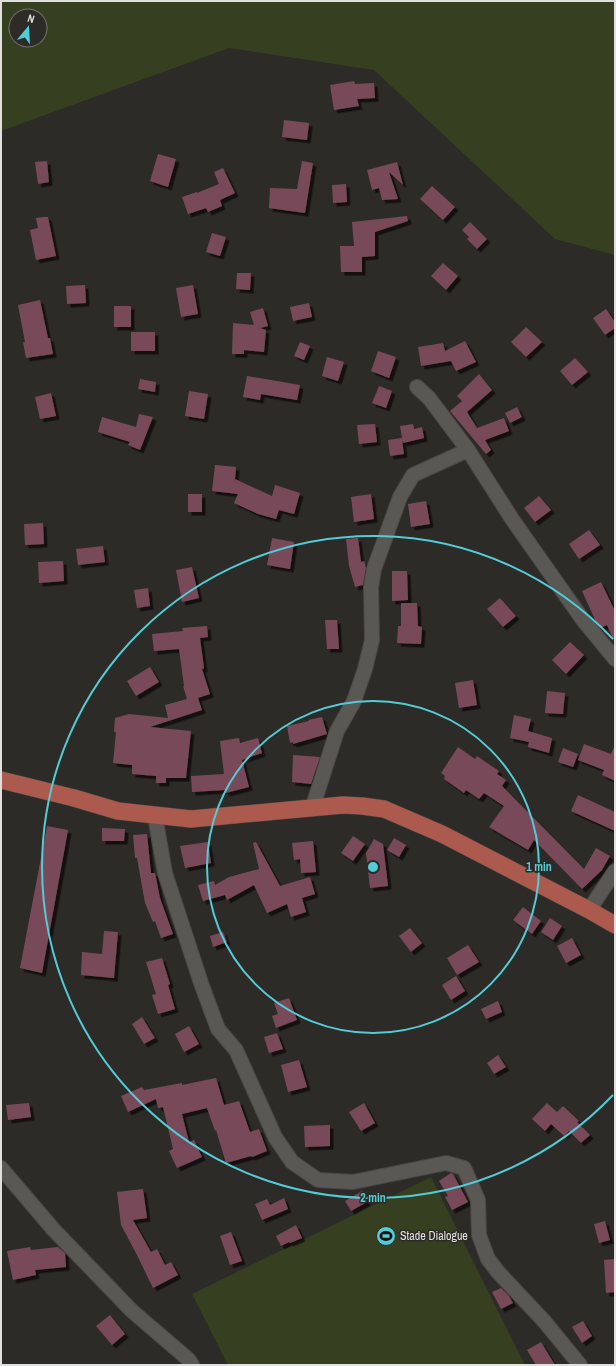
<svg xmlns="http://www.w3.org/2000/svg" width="616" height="1366" font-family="'Archivo Narrow',sans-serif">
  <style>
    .green { fill: #363f1f; fill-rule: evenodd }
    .building { fill: #784959; filter: url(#shadow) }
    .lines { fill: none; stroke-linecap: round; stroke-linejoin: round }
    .minor-casing { stroke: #4a4846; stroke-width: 16 }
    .major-casing { stroke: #4a4846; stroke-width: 18 }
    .minor { stroke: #5a5854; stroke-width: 14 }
    .major { stroke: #ac5a4e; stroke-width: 17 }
    .ring { fill: none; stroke: #52ccd6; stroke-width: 2 }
    .labels { text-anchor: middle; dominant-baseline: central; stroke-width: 3; stroke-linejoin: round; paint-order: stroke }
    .poi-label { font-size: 12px; fill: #e1e0de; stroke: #2d2b27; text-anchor: start }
    .centre { fill: #52ccd6; stroke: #2d2b27; stroke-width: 2 }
    .ring-label { font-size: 12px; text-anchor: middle; font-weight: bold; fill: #52ccd6; stroke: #2d2b27; stroke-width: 3; stroke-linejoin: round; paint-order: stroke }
  </style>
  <defs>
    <filter id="shadow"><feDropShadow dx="3.5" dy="3.5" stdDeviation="0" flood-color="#0009"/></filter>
  </defs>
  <rect width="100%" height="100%" fill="#2d2b27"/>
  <path class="green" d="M1,1H615V255L555,239L374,70L229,48L1,131ZM16,16H40V40H16Z
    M431,1177L525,1365H228L192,1294Z"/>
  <path class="building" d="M354,81L355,84L374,83L375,98L357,99L359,106L334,110L330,85Z
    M284,120L309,123L307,140L282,137Z
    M158,154L176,159L168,187L150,181Z
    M47,161L49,182L38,184L35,162Z
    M302,161L313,163L305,213L269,208L270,188L297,189Z
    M397,162L403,185L389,172L398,199L382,200L379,188L372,190L367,170Z
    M223,168L235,193L220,200L222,206L208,212L206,208L188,214L182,197L197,192V193L219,184L214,172Z
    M346,184L347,202L333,203L332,185Z
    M432,186L455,207L443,220L420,199Z
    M407,216L408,221L375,232V256L362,257V272H341L340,246H354L352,222Z
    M43,217H48L56,256L36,260L30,230L38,228L36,218Z
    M470,222L487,239L477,249L467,239L469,237L462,230Z
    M212,233L226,237L220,256L206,252Z
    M443,263L458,276L446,290L431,276Z
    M237,273H251L250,290L236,289Z
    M85,285L86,303L67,304L66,286Z
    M193,285L198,314L181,317L176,288Z
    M40,300L48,338H50L53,354L26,358L23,342H25L18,305Z
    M309,303L312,317L293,321L290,307Z
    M114,306H131V327H114Z
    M263,308L268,326L260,328L266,330L264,352L244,350V354H232L233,323L254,325L250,312Z
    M606,309L615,322V328L605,335L593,318Z
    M526,327L542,342L526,357L511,342Z
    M131,332H155V351H131Z
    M465,341L476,362L456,371L451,361L421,366L418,347L443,343L445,351Z
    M300,342L310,346L304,360L294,356Z
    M378,351L396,357L389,378L371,371Z
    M327,357L344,362L338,381L322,376Z
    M575,358L588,372L572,385L560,371Z
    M479,374L492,390L467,412L477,428L504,418L509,431L485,440L491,450L486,454L450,411L462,401L457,396Z
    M247,376L300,385L297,400L261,394L260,400L243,397Z
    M140,379L156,382L155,392L138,389Z
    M379,386L392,391L386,408L372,403Z
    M189,391L208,394L204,419L185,416Z
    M51,393L56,416L40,419L35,397Z
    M517,407L522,417L510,423L505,413Z
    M139,414L153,417L140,450L128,445L130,442L98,432L102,417L136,427Z
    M375,424L377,442L359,444L357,425Z
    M413,424L414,429L422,427L424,438L403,443L402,440L404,454L390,456L388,440L402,438L400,426Z
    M215,465L236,467L235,479L272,496L275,485L300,493L294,514L279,510L276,519L258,514L234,503L238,494L212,491Z
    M188,494H202V512H188Z
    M371,494L374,519L354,522L351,497Z
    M539,496L551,510L535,522L524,508Z
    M426,501L430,524L411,527L408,504Z
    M43,523L44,544L25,545L24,524Z
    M589,530L600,545L579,559L569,544Z
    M272,538L294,542L290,569L267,565Z
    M358,538L361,562L364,561L366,568L363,585L355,587L349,566L346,539Z
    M103,546L105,562L78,565L76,549Z
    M63,561L64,581L39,583L38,562Z
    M192,567L199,598L182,602L176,570Z
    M392,571H407L408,600L392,601Z
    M601,582L615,611V643L607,625L600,628L597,624L582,591Z
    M148,588L150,606L137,608L134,590Z
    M500,598L516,616L503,627L487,609Z
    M401,603H417L418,626L422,627L421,644L397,643L398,626H401Z
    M325,620H337L339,649H327Z
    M207,626L208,637L200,638L204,668L202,669L210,694L198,698L202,710L150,727L191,731L186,778H166V783H156V776L132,774V765L113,763L116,732H114L115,718L129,714L168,718L165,705L187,699L183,686H184L179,649L154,651L152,634L183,631L182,628Z
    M570,642L584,655L566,674L552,660Z
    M150,667L159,682L136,696L127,681Z
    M473,680L477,705L459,708L455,683Z
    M547,691L565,693L563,714L545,713Z
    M514,715L531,719L528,731L552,738L549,753L528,747L529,742L510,738Z
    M322,717L327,734L293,744V742L290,743L287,726L309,721L308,720Z
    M239,738L240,743L258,738L262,753L242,760L249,787L226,793L225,790L192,792L191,776L224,774L220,741Z
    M584,744L611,754L615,745V781L602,775L604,770L578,760Z
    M458,747L475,759L477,756L499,771L497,774L506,780L502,786L584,869L596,848L610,856L602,870L582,889L534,840L528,850L489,827L504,806L484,793L479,799L466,790L464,793L444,779L445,776L441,773Z
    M563,748L578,754L573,767L558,762Z
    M293,755L320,757L311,784L292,782Z
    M578,795L615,812V831L571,811Z
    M47,826L68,830L42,973L20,968Z
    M102,828L125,829L124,841H102Z
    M147,834L151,873H155L160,898L173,934L161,938L155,921L153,922L145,903L137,858H135L133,835Z
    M353,836L365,844L353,861L341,853Z
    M394,838L406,845L399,857L387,850Z
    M374,839L383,844L388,886L370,888L366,853Z
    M313,841L316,872L301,873L300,859L294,860L292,843Z
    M208,842L211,863L185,868L180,846Z
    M256,842L280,886L310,877L315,894L302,898L306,912L291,917L287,904L267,913L254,885L227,900L225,895L203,901L198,885L214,881L215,885L229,877L259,869L253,843Z
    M523,907L541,921L532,934L513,920Z
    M550,918L562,926L553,940L541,932Z
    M410,928L422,943L411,952L399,936Z
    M104,931L118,932L114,978L81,975L82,952L102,954Z
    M223,932L227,942L213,947L210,936Z
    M572,938L581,955L566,963L557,946Z
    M468,945L479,962L457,975L447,958Z
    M162,958L170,984L168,985L175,1009L158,1014L152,995L156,994L146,962Z
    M456,976L465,991L451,1000L442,985Z
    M289,998L297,1020L276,1028L272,1016L278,1014L274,1003Z
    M498,1001L502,1012L486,1019L481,1009Z
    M142,1017L155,1038L144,1044L132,1024Z
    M189,1026L199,1044L184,1052L175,1034Z
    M277,1033L283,1049L269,1053L264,1037Z
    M498,1055L506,1067L494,1074L487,1063Z
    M299,1060L307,1087L288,1092L281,1065Z
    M216,1078L224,1105L239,1101L250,1132L259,1129L267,1151L252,1157L251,1156L226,1163L216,1130L215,1131L207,1108L182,1114L189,1142L194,1140L202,1157L177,1168L169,1151L173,1149L163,1107L158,1108L156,1099L128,1112L121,1096L142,1087L144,1090L182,1083V1085Z
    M29,1103L31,1117L8,1120L6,1105Z
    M364,1103L375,1123L361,1131L349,1112Z
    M547,1103L557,1112L563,1106L579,1121L577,1122L590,1135L581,1143L569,1131L564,1136L551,1124L545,1131L532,1119Z
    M330,1125V1146L305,1147L304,1126Z
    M451,1173L453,1174L459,1185L468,1202L452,1210L445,1197L448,1196L439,1181Z
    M143,1189L147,1218L133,1220L151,1252L157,1249L165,1265L171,1262L178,1275L153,1288L137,1255L121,1225L117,1192Z
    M362,1191L367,1202L351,1211L345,1201Z
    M284,1198L288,1209L262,1220L255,1204L267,1199L270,1205Z
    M605,1221L610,1240L599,1243L594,1224Z
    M296,1225L302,1238L290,1243L289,1242L281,1246L276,1236Z
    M231,1232L242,1261L230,1265L220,1236Z
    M30,1247L31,1250L58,1247L65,1253L66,1267L35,1270L36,1275L13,1280L7,1251Z
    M615,1259V1292L606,1293L604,1260Z
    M501,1288L509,1296L513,1303L501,1309L492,1292Z
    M110,1315L125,1334L112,1345L96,1326Z
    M583,1321L592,1336L582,1343L572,1327Z
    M541,1342L555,1365H536L527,1350Z"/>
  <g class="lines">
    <g class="minor-casing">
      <path id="minor" d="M417,387L429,398L468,450L512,519L583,620L615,659
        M312,809L337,731L354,701L365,669L372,640L371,587L374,569L400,497L413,475L468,450
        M155,816L165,873L201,983L218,1029L236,1050L275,1137L292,1162L318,1180L353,1182L446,1163L464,1168L478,1200L479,1235L488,1259L498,1272L544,1321L580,1365
        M589,910L615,871
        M1,1168L53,1229L132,1311L188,1359L192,1365"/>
    </g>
    <g class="major-casing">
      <path id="major" d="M1,780L74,798L118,811L191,819L343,805L362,806L384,809L442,834L589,910L615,925"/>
    </g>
    <use href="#minor" class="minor"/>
    <use href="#major" class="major"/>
  </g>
  <g class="ring">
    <circle cx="373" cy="867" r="166"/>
    <path d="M613 1095A331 331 0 1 1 613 639"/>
  </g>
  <defs>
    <g id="stadium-disc" transform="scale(1)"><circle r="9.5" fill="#52ccd6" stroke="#2d2b27"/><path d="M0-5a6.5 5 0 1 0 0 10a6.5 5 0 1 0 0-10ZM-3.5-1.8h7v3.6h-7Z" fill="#111"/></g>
  </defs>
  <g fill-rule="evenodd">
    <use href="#stadium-disc" x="386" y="1236"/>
  </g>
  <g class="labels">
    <g class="poi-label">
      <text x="400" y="1236">Stade Dialogue</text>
    </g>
  </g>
  <circle cx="373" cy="867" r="6" class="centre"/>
  <g class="ring-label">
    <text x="539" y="871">1 min</text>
    <text x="373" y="1202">2 min</text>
  </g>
  <rect width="616" height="1366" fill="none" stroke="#e1e0de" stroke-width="4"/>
  <g transform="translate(28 28) rotate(18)"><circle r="19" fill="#2d2b27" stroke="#757370"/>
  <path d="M0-3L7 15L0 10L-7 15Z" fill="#52ccd6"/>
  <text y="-6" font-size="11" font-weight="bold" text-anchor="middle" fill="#e1e0de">N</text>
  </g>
</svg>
